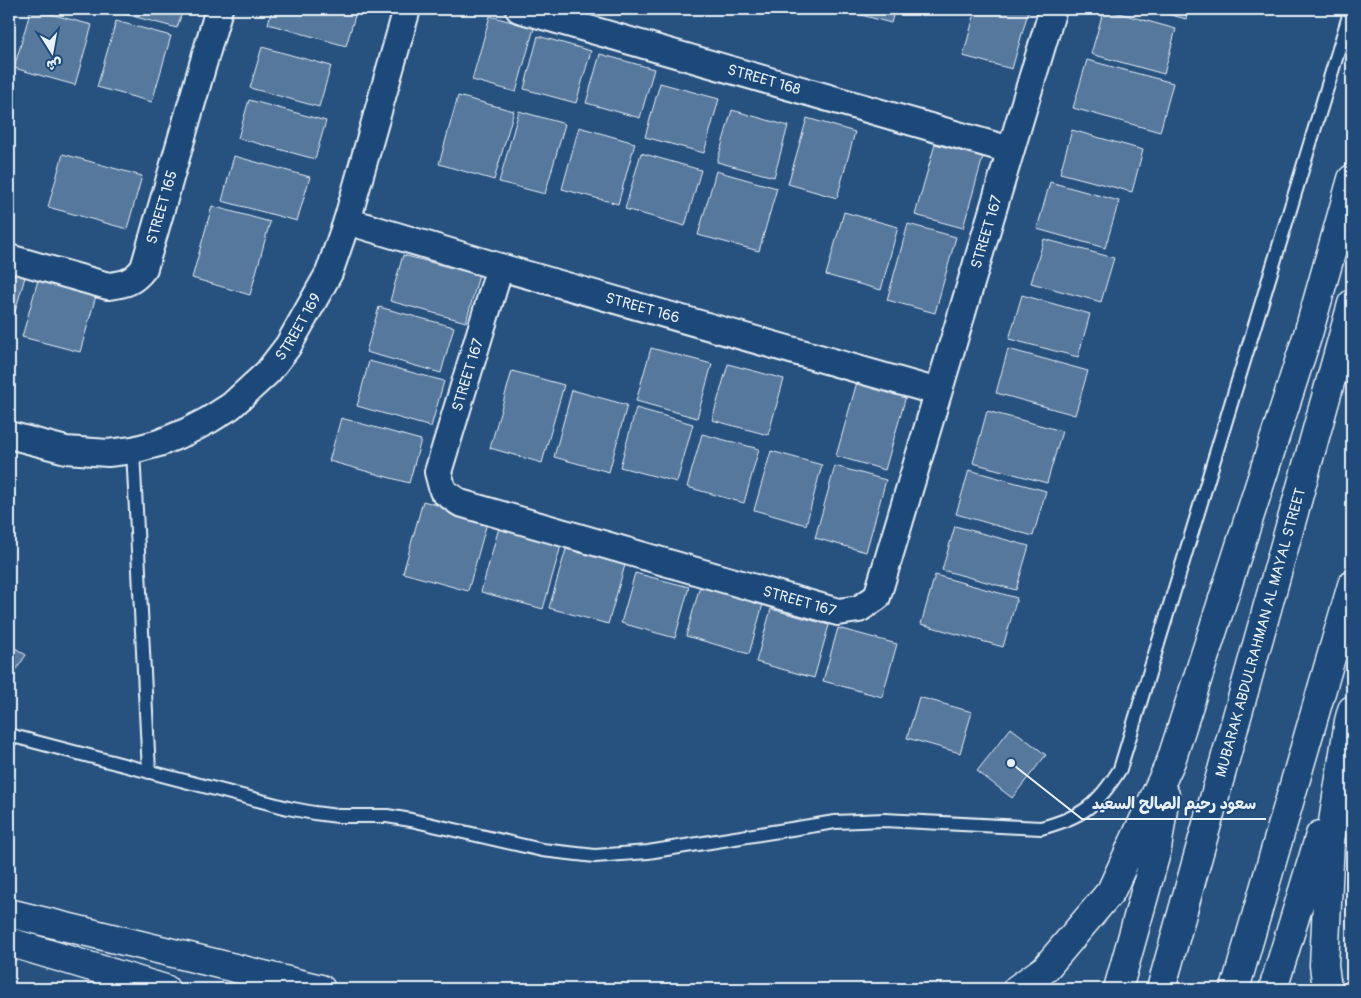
<svg xmlns="http://www.w3.org/2000/svg" width="1361" height="998" font-family="Pangolin,'Playpen Sans Arabic',sans-serif">
  <style>
    .building { fill: #57789d; stroke: #e8f1f8 }
    .lines { fill: none; stroke-linecap: round; stroke-linejoin: round }
    .lane-casing { stroke: #e8f1f8; stroke-width: 16 }
    .street-casing { stroke: #e8f1f8; stroke-width: 30 }
    .secondary-casing { stroke: #e8f1f8; stroke-width: 31 }
    .highway-casing { stroke: #e8f1f8; stroke-width: 31 }
    .lane { stroke: #1f4a7a; stroke-width: 12 }
    .street { stroke: #1f4a7a; stroke-width: 26 }
    .secondary { stroke: #1f4a7a; stroke-width: 28 }
    .highway { stroke: #1f4a7a; stroke-width: 28 }
    .labels { text-anchor: middle; dominant-baseline: central; stroke-width: 4; stroke-linejoin: round; paint-order: stroke }
    .street-label { font-size: 15px; fill: #e8f1f8; stroke: #1f4a7a }
    .leader { fill: none; stroke: #e8f1f8; stroke-width: 2 }
    .callout-dot { fill: #e8f1f8; stroke: #1f4a7a; stroke-width: 2 }
    .callout-label { font-size: 16px; text-anchor: middle; font-weight: bold; fill: #e8f1f8; stroke: #1f4a7a; stroke-width: 4; stroke-linejoin: round; paint-order: stroke }
  </style>
  <rect width="100%" height="100%" fill="#27517f"/>
  <filter id="ink" filterUnits="userSpaceOnUse"><feTurbulence type="fractalNoise" baseFrequency=".02" numOctaves="2"/><feDisplacementMap in="SourceGraphic" scale="10" xChannelSelector="R" yChannelSelector="G"/><feConvolveMatrix kernelMatrix="1 2 1 2 8 2 1 2 1" color-interpolation-filters="sRGB"/></filter>
  <g filter="url(#ink)">
    <path class="building" d="M31,9L92,25L75,85L14,68Z
      M117,9H183L177,28L117,12Z
      M272,9H357L346,46L268,24Z
      M839,9H895L891,23Z
      M976,9H1029L1012,69L963,56Z
      M1104,9L1176,29L1164,74L1091,54Z
      M1149,9H1189L1186,19Z
      M490,16L534,28L516,92L472,80Z
      M116,21L171,36L152,102L97,87Z
      M538,36L591,51L576,103L524,89Z
      M262,47L331,66L319,107L250,88Z
      M600,54L654,69L640,118L586,103Z
      M1087,60L1173,83L1160,132L1073,108Z
      M660,83L719,99L704,153L645,137Z
      M458,96L514,111L494,180L439,164Z
      M249,100L326,121L315,159L238,138Z
      M732,110L788,126L774,177L717,162Z
      M519,111L565,124L545,194L499,182Z
      M807,118L855,132L837,198L788,184Z
      M579,127L635,143L618,204L562,189Z
      M1072,130L1143,150L1132,192L1060,173Z
      M935,144L983,157L963,228L915,215Z
      M641,153L701,170L685,226L625,209Z
      M63,154L142,176L127,229L48,207Z
      M234,156L310,177L297,221L222,201Z
      M716,171L777,188L759,251L698,235Z
      M1050,182L1119,201L1105,248L1037,229Z
      M212,206L270,222L250,295L192,278Z
      M844,212L898,227L881,290L826,275Z
      M908,224L956,237L935,313L887,300Z
      M1044,239L1114,258L1101,302L1031,283Z
      M403,255L479,275L466,322L390,301Z
      M9,265L27,270L9,333Z
      M38,280L96,296L80,352L22,337Z
      M1022,295L1090,314L1078,357L1009,339Z
      M379,307L454,327L441,373L366,352Z
      M651,348L712,364L697,418L636,401Z
      M1008,349L1088,371L1075,415L996,393Z
      M369,361L444,381L431,427L357,406Z
      M728,364L784,379L768,435L712,420Z
      M512,371L564,385L542,463L490,448Z
      M857,382L906,396L885,470L836,456Z
      M572,390L627,405L609,472L554,457Z
      M636,408L693,424L677,482L620,467Z
      M987,411L1062,431L1047,483L973,463Z
      M341,418L421,440L409,483L329,461Z
      M702,434L759,449L744,503L687,487Z
      M771,451L822,465L806,525L754,510Z
      M835,466L886,480L866,552L815,538Z
      M969,470L1046,491L1033,536L956,514Z
      M423,501L488,519L468,591L403,573Z
      M500,524L562,542L543,609L481,592Z
      M955,526L1029,546L1016,590L942,570Z
      M566,549L625,565L608,624L549,608Z
      M635,573L689,587L675,638L621,623Z
      M935,575L1017,598L1003,647L921,624Z
      M700,586L763,604L749,654L686,636Z
      M771,609L829,625L814,678L756,662Z
      M838,628L897,644L882,697L823,681Z
      M9,644L26,655L12,676L9,674Z
      M919,697L972,712L960,753L907,738Z
      M1011,728L1046,755L1012,798L977,771Z"/>
    <g class="lines">
      <g class="lane-casing">
        <path id="lane" d="M133,450L149,772
          M9,735L288,808L314,813L338,816H387L411,820L542,850L595,856L648,852L835,822L884,820L1041,828C1082,817 1097,806 1120,769L1351,9"/>
      </g>
      <g class="street-casing">
        <g id="street">
          <path id="s1" d="M519,9L1010,150"/>
          <path id="s2" d="M347,221L500,267L938,392"/>
          <path id="s3" d="M9,258L108,286C126,284 133,282 144,268L219,9"/>
          <path id="s4" d="M500,267L438,472L443,491L460,503L838,612L859,609L877,597L1053,9"/>
          <path id="s5" d="M9,435L66,450L108,453L133,450L159,443L186,432L209,420L231,406L268,372L288,346L329,273L347,221L407,9"/>
        </g>
      </g>
      <g class="secondary-casing">
        <g id="secondary">
          <path id="s6" d="M1161,989L1352,304"/>
          <path d="M1235,989L1352,585"/>
        </g>
      </g>
      <g class="highway-casing">
        <path id="highway" d="M9,913L321,989
          M9,942L165,989
          M1017,989L1045,969L1111,891L1171,761L1308,334L1352,179
          M1118,989L1157,849L1165,795
          M1273,989L1320,835
          M1327,989L1324,965L1330,841L1349,721L1352,710"/>
      </g>
      <use href="#lane" class="lane"/>
      <use href="#street" class="street"/>
      <use href="#secondary" class="secondary"/>
      <use href="#highway" class="highway"/>
    </g>
  </g>
  <g class="labels">
    <g class="street-label">
      <text stroke="none"><textPath href="#s1" startOffset="255">STREET 168</textPath></text>
      <text stroke="none"><textPath href="#s3" startOffset="208">STREET 165</textPath></text>
      <text stroke="none"><textPath href="#s4" startOffset="1072">STREET 167</textPath></text>
      <text stroke="none"><textPath href="#s2" startOffset="308">STREET 166</textPath></text>
      <text stroke="none"><textPath href="#s5" startOffset="339">STREET 169</textPath></text>
      <text transform="translate(468 375) rotate(-73)">STREET 167</text>
      <text stroke="none"><textPath href="#s4" startOffset="608">STREET 167</textPath></text>
      <text stroke="none"><textPath href="#s6" startOffset="370">MUBARAK ABDULRAHMAN AL MAYAL STREET</textPath></text>
    </g>
  </g>
  <path class="leader" d="M1011 763L1082 819H1266"/>
  <circle class="callout-dot" cx="1011" cy="763" r="5"/>
  <g class="callout-label">
    <text x="1174" y="809">سعود رحيم الصالح السعيد</text>
  </g>
  <rect width="1361" height="998" fill="none" stroke="#1f4a7a" stroke-width="30"/>
  <rect x="15" y="15" width="1331" height="968" fill="none" stroke="#e8f1f8" stroke-width="2" filter="url(#ink)"/>
  <g transform="translate(52 52) rotate(169)" stroke="#1f4a7a" stroke-width="4" paint-order="stroke">
  <path d="M0-4L9 19L0 12L-9 19Z" fill="#e8f1f8"/>
  <text y="-8" font-size="14" font-weight="bold" text-anchor="middle" fill="#e8f1f8">ش</text>
  </g>
</svg>
